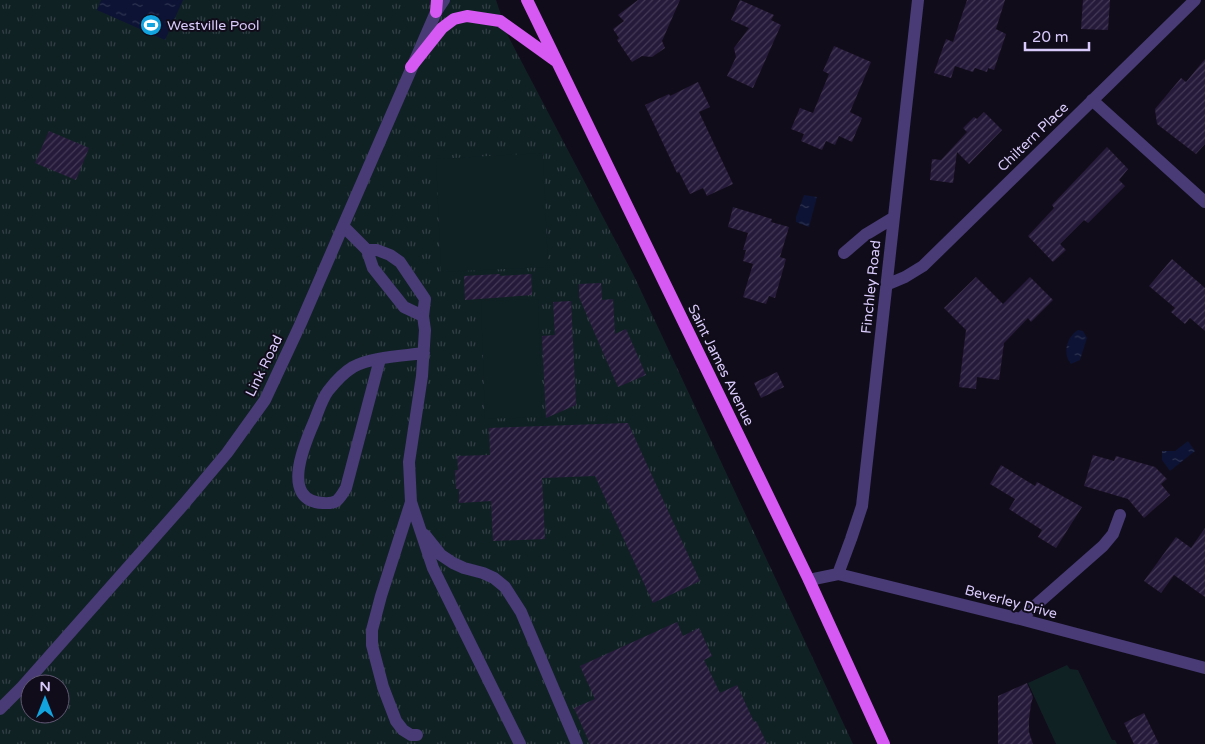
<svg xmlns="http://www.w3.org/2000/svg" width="1205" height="744" font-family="'Varela Round',sans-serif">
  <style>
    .park { fill: url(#park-tufts); fill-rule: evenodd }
    .pitch { fill: #102124 }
    .water { fill: url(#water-ripples) }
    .building { fill: url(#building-hatch) }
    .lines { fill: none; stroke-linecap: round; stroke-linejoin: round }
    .minor { stroke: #483b76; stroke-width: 12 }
    .major { stroke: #d559f2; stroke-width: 12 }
    .labels { text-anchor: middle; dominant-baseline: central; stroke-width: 4; stroke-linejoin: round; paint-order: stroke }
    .poi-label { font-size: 14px; fill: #d8cafb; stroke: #110c1a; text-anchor: start }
    .street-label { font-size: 14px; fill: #d8cafb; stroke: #110c1a }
  </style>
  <defs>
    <pattern id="park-tufts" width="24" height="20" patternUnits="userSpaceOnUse" patternTransform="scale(1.25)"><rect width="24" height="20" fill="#102124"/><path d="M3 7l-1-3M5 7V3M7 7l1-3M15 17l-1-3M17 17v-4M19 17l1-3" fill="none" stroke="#324045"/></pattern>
    <pattern id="water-ripples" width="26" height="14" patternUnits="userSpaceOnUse" patternTransform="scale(1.25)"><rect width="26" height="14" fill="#0c1334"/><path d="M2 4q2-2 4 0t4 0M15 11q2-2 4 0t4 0" fill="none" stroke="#2f3452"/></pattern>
    <pattern id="building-hatch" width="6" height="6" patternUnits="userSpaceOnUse" patternTransform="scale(1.25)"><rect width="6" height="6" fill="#261a3a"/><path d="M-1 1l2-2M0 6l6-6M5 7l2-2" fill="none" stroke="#453a57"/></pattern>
  </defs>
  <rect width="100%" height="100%" fill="#110c1a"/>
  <path class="park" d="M0,0H496L508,36L634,276L853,744H0ZM30,684H60V714H30Z"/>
  <path class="pitch" d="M543,153L548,267L441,272L436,159Z
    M538,299L542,417L485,419L481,301Z
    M1067,665L1070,669L1078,670L1112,740H1115L1117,744H1056L1028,683Z"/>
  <path class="water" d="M101,0H183L165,40L97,10Z
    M804,195L817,197L809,227L796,222V217Z
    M1078,330L1083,331L1087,338L1080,360L1071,364C1062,354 1067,336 1078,330Z
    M1188,441L1195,451L1170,471L1162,460V451H1175Z"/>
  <path class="building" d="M638,0H680L662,41L665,48L652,57L642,56L632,62L617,40L619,38L613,29L624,21L618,15Z
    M740,0L774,15L771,20L781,25L753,88L727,76L736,57L734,48L749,28L731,20Z
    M967,0H1005L996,29L1006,34L994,70L988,68L987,72L975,68L973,72L955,66L951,78L934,73L946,39L953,42Z
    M1083,0H1110L1108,30L1081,29Z
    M834,46L871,62L850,112L862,118L852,142L839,136L835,145L826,141L822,150L801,141L804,134L791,129L800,108L813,113L829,74L823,71Z
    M1205,59V144L1196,154L1157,124L1155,109L1181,78L1186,82Z
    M698,82L710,107L699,112L733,184L707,196L703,188L690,194L679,172L677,173L645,105L669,94L670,96Z
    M984,112L1002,130L969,164L957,152L953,183L930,180L932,159L941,160L967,132L963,128L974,117L977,119Z
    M49,131L89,148L76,180L35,163Z
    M1107,147L1128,169L1119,180L1125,186L1088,223L1084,220L1060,244L1066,250L1053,262L1028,236L1054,208L1052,205Z
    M733,207L772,219L771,222L789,227L780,257L786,259L775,298L769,296L766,304L743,297L753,264L743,261L746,250H743L748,233L728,227Z
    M1172,259L1205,288V331L1190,318L1185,324L1171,312L1175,308L1149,286Z
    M500,274V276L531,274L532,295L465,300L464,276Z
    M976,277L1003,304L1030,277L1053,300L1031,322L1028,318L1004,343L999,380L977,377L976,389L959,387L966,330L944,308Z
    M601,283L602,300L613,299L615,334L626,329L646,375L618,387L579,297V284Z
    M571,301L576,405L546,418L542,336L555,335L553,302Z
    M777,372L784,387L761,398L754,383Z
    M628,423L700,581L653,603L595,476L542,478L545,539L493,541L491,501L459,503V489H456L455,470H458L457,456L490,455L489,428Z
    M1093,455L1114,461L1116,456L1155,467L1167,479L1161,484L1170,495L1144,518L1128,499L1084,486Z
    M1001,465L1035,486L1037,482L1082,507L1056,548L1038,537L1042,530L1009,509L1015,499L990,484Z
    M1205,528V597L1174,575L1161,593L1144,581L1176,537L1191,548Z
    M677,622L683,636L699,628L712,656L704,660L720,693L737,685L754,722L756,721L767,744H590L574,708L595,699L580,666Z
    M1027,683L1033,697L1031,704L1029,719V732L1033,744H998V696Z
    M1144,713L1159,744H1134L1124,723Z"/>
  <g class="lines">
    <path class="minor" d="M1092,100L1205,202
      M343,226L367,250L373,268L404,307L423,316
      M367,250H377L390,255L400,262L425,299L423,316L425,330L422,376L409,462L411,502L433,568L520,744
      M844,253L865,235L893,218
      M886,285L905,277L923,266L1195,0
      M380,359L346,488C339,500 337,504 323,503C280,501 304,445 314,422C318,412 322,399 328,391C335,382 343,373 353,367C371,357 403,356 424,353
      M411,502L381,596L372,630V645L383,687L396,721L403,730L411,735H417
      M425,535L441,555L453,563L464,568L483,573L494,578L505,587L521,612L577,744
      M838,574L851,539L862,506L918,0
      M809,580L838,574L1020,619L1205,668
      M1020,619L1103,546L1113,534L1120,515
      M0,709L22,687L184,504L227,453L265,400L300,325L436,12L444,0"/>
    <path class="major" d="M527,0L809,580L884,744
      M436,12L437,0
      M411,67L442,28L454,19L467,16L500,21L556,61"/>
  </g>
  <defs>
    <g id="stadium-disc" transform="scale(1.125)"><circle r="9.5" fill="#12a4df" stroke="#110c1a"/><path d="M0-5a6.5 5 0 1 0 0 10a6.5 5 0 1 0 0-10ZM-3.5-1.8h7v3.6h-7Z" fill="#fff"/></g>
  </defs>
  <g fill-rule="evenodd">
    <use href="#stadium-disc" x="151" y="25"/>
  </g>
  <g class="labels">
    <g class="poi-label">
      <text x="167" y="25">Westville Pool</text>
    </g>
    <g class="street-label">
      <text transform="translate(1033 137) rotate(-44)">Chiltern Place</text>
      <text transform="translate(871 287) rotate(-84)">Finchley Road</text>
      <text transform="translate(721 365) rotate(64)">Saint James Avenue</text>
      <text transform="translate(264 366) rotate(-64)">Link Road</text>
      <text transform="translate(1011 602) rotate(15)">Beverley Drive</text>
    </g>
  </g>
  <g transform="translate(45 699)"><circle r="24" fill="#110c1a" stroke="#615874"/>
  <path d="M0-4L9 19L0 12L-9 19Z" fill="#12a4df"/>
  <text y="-8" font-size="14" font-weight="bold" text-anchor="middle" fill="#d8cafb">N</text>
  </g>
  <path d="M1025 42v8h64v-8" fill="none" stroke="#d8cafb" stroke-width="2.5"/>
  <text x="1032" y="42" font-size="15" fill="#d8cafb" stroke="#110c1a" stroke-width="4" paint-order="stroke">20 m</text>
</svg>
